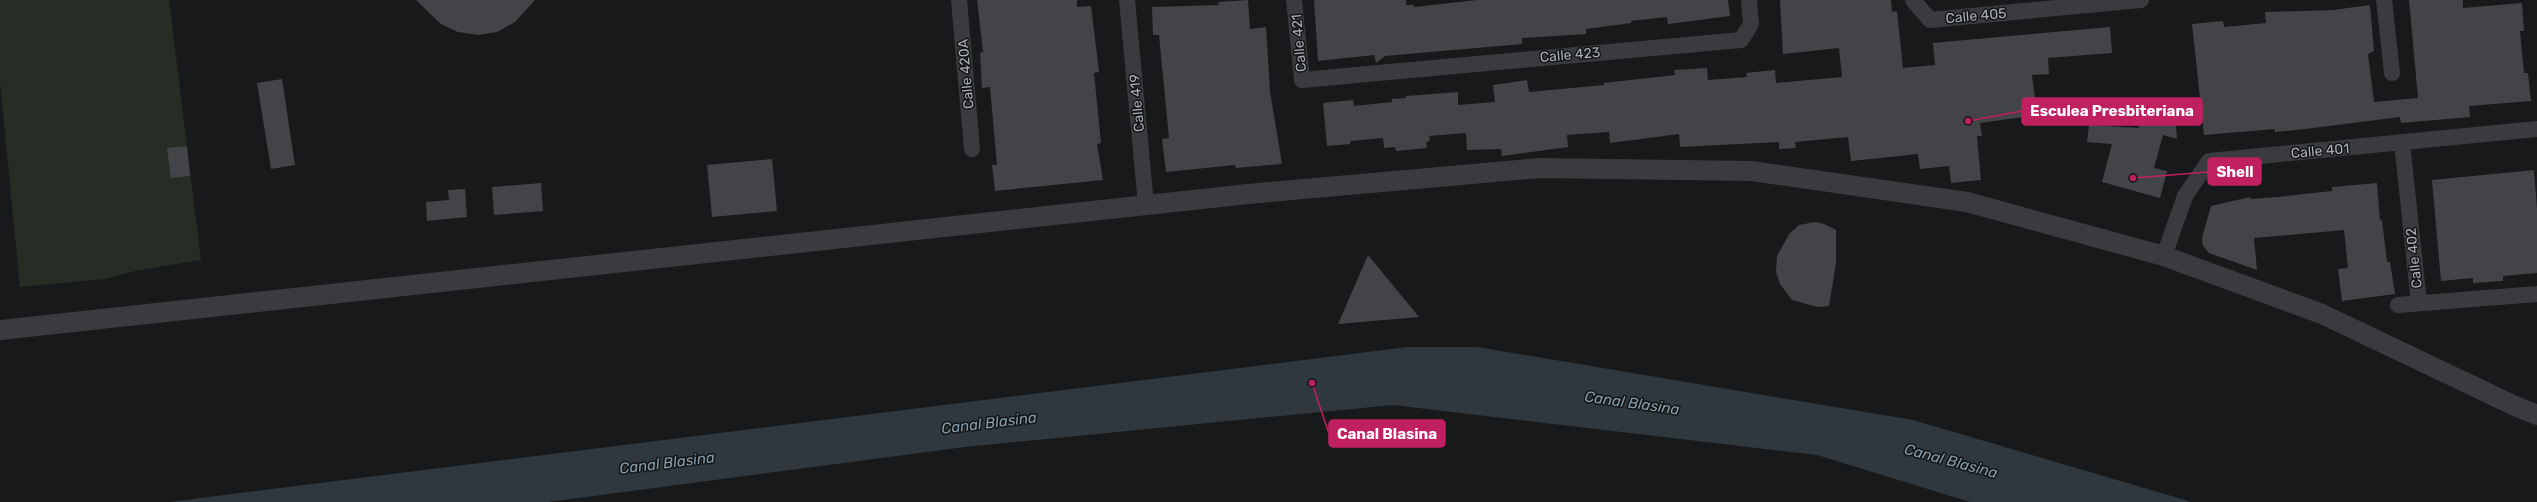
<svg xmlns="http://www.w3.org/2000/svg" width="2537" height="502" font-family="Rubik,sans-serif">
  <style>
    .green { fill: #252d25 }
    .water { fill: #2f383e }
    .building { fill: #434447 }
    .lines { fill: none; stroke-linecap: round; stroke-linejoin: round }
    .minor { stroke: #3a3b3f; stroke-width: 16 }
    .tertiary { stroke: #3a3b3f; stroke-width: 20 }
    .labels { text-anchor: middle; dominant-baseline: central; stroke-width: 3; stroke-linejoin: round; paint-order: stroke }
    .street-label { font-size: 14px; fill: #acb0b9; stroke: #131415 }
    .water-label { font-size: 15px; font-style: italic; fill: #859fb1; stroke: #131415 }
    .leader { fill: none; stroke: #c12060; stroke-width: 1.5 }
    .callout-dot { fill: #c12060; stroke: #131415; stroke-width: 1.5 }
    .callout { fill: #c12060; stroke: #c12060; stroke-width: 1.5 }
    .callout-label { font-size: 15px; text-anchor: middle; font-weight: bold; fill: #fff }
  </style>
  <rect width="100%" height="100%" fill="#18191a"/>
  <path class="green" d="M0,0H169L201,260L135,271L105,279L20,287L0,83Z"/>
  <path class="water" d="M1407,347H1477L1913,420L2192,502H1970L1817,455L1393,405L965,447L548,502H169Z"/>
  <path class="building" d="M416,0H535L515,22L497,32L478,35L458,32L441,24Z
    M977,0H1077V7L1091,6L1099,72L1094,73L1101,143L1097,144L1103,180L995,191L992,165H997L990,87L982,88L980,53L983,52Z
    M1248,0L1250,29L1266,27L1270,91L1282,164L1236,168L1235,165L1166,172L1162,139L1169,138L1159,35H1153L1152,7L1219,5L1218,2Z
    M1314,0H1406V5H1414V7L1477,0H1728L1730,16L1668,24L1667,17L1631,21V23L1586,29V34L1522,38V44L1385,56L1376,63L1374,55L1318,61Z
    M1780,0H1891L1892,12L1897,11L1903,68L1935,65L1933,43L2110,27L2112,53L2048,58L2049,74L2032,75L2037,115L1980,123L1982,136H1977L1981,180L1951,183L1949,166L1920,169L1918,154L1851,161L1848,137L1795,142L1796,148L1779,149V142L1680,147L1679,134L1610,143L1609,132L1567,135L1568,147L1502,156L1501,149L1467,150L1466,133L1429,136L1430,141L1426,142L1427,148L1396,151L1395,147L1384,148L1383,138L1350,141V144L1327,146L1323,103L1353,100L1354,106L1392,102V99L1406,98V96L1458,92V105L1495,102L1493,85L1527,80L1529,92L1604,85V83L1675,75L1674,70L1707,68L1708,80L1747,77L1746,73L1775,70L1776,83L1842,77L1839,48L1783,54Z
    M2409,0H2463V8L2522,3L2524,31H2520L2524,73H2528L2531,101L2469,106L2470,117L2401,123L2400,117L2305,129L2275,132V129L2204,135L2192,24L2223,21L2224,27L2266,23L2265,12L2333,10L2370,5L2374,51L2368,54L2374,102L2418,98Z
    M282,79L295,165L271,169L257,83Z
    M2175,115L2177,139L2163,135L2154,168L2167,171L2160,198L2102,182L2112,144L2087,142L2089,125L2139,128V116Z
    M187,146L190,176L171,178L167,148Z
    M772,159L777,211L712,217L707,165Z
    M2534,170L2537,209V273L2503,276V281L2473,283V278L2441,281L2432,180Z
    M541,183L543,211L494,215L492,187Z
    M2377,183L2380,221L2382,220L2387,262H2390L2395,294L2342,301L2338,269L2348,268L2344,230L2254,238L2257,270L2209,253L2203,246L2202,238L2211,206L2250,197V199L2278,197L2332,191V187Z
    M465,189L467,217L427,221L426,202L449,200L448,190Z
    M1815,222L1824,224L1836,230V263L1829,306L1817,307L1792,300L1780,284L1776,272L1777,256L1789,234L1799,225Z
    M1368,255L1419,317L1338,324Z"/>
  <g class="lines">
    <path class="minor" d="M959,0L972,149
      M1127,0L1146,205
      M1294,0L1302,80L1741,40L1751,24L1749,0
      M1913,0L1930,20L2141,0
      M2384,0L2392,73
      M2402,143L2419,303
      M2164,256L2185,196L2209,161L2537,129
      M2398,305L2537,294"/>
    <path class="tertiary" d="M0,330L1248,194L1540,168L1752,171L1967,202L2164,256L2322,314L2515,406L2537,415"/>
  </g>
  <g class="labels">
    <g class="street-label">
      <text transform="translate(1976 16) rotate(-5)">Calle 405</text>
      <text transform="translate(1299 43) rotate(-95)">Calle 421</text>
      <text transform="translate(1570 55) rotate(-5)">Calle 423</text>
      <text transform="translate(966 74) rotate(-95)">Calle 420A</text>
      <text transform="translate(1137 103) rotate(-95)">Calle 419</text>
      <text transform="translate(2320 151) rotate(-5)">Calle 401</text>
      <text transform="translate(2414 258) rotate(-96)">Calle 402</text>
    </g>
    <g class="water-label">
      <text transform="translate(1632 403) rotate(8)">Canal Blasina</text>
      <text transform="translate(989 423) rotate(-7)">Canal Blasina</text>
      <text transform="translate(1951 461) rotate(15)">Canal Blasina</text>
      <text transform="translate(667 463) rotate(-7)">Canal Blasina</text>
    </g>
  </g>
  <path class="leader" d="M1968 121L2022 111M2133 178L2208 172M1312 383L1329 434"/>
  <g class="callout-dot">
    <circle cx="1968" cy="121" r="4"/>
    <circle cx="2133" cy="178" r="4"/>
    <circle cx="1312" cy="383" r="4"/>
  </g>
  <g class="callout">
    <rect x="2022" y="98" width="180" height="27" rx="4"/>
    <rect x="2208" y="158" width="53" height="27" rx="4"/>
    <rect x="1329" y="420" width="116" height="27" rx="4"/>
  </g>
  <g class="callout-label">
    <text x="2112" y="116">Esculea Presbiteriana</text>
    <text x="2235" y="177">Shell</text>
    <text x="1387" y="439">Canal Blasina</text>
  </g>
</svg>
